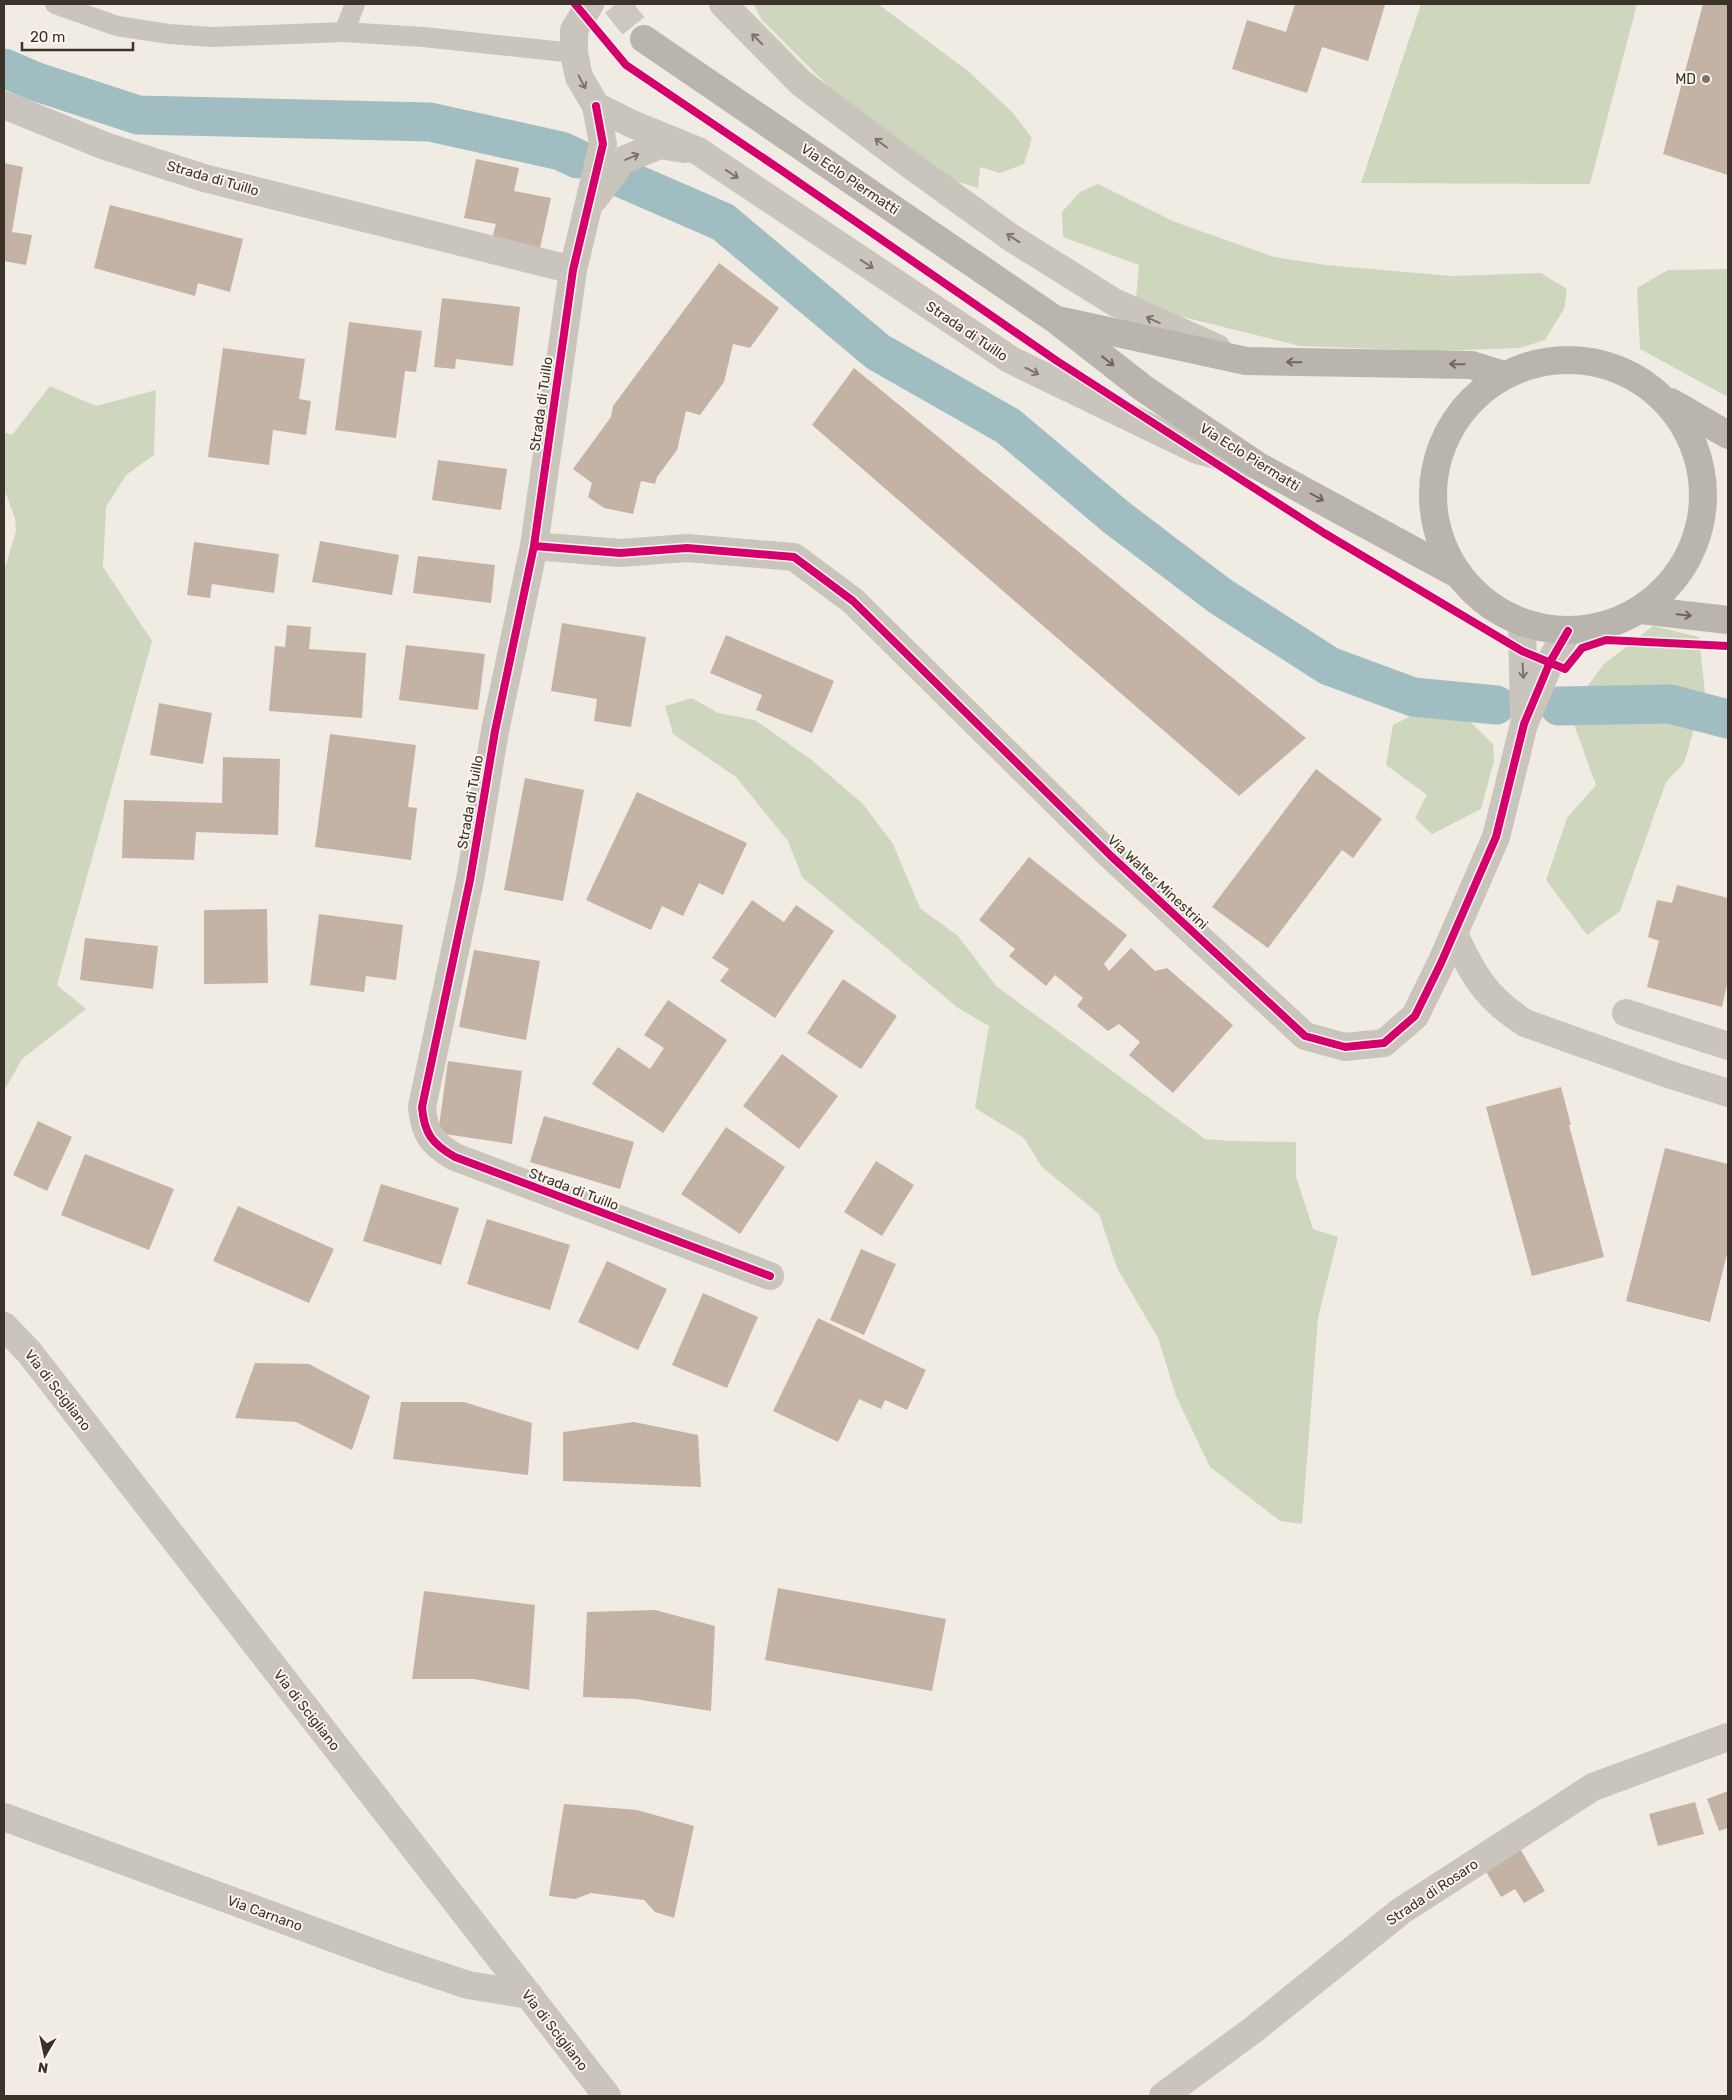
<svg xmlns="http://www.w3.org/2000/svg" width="1732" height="2100" font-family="Rubik,sans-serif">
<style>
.green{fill:#ced6be}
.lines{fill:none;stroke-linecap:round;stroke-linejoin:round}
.canal{stroke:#a0bdc2;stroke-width:39}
.building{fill:#c4b2a5}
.secondary-tunnel{stroke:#ccc7bf;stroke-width:28;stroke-dasharray:28 14;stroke-linecap:butt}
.path{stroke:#c1bcb5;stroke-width:3;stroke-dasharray:2.5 2.5;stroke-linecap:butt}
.service{stroke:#c9c4bc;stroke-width:20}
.minor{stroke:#c9c4bc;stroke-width:28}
.secondary{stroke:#b9b4ad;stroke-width:28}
.cycleway-casing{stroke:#fbf6ed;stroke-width:11}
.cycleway{stroke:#d6006c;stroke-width:8}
.oneway{stroke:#7b746c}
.oneway2{stroke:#6d665e}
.poi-dot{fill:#7a736b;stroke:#fbf6ed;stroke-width:2}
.labels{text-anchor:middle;stroke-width:4;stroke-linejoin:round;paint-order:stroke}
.poi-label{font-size:14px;fill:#3b322a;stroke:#fbf6ed;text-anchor:end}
.street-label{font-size:14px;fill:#3b322a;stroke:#fbf6ed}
</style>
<rect width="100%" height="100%" fill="#f0ece4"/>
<g class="green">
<polygon points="753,4 878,4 968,71 1012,112 1032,138 1024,164 1000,173 980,167 978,188 952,180 841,99 762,20"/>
<polygon points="1421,4 1637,4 1590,184 1361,183"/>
<polygon points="1098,184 1175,222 1274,257 1326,265 1451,276 1541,273 1567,289 1564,309 1545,340 1520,348 1435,351 1300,346 1175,315 1136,298 1139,265 1063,237 1062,212 1080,192"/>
<polygon points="1728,269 1728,397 1640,349 1637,288 1668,270"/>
<polygon points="50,386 96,406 156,390 154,455 126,475 106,507 103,567 152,641 57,985 86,1009 22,1059 4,1091 4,588 5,568 16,531 15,519 7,496 4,493 4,432 12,435"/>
<polygon points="1653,626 1699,637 1705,692 1684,763 1666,782 1620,911 1587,935 1546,880 1567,818 1596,785 1569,711 1604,664"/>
<polygon points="692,698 718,713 755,720 813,761 863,804 893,844 920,908 958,936 996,986 1205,1139 1231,1141 1296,1142 1296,1177 1313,1229 1338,1237 1318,1318 1302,1524 1280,1521 1210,1467 1176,1396 1158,1338 1117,1268 1099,1214 1042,1167 1024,1138 975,1108 989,1026 958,1008 802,877 788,841 736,777 673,734 665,706"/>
<polygon points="1446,698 1493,744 1494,761 1481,809 1432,834 1415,818 1427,795 1386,765 1393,725"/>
</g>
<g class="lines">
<g class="canal">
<polyline points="4,68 34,81 138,115 430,122 561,151 578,159"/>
<polyline points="617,176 723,222 878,352 1008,426 1116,517 1220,596 1329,666 1413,697 1496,705"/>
<polyline points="1559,706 1670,704 1728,719"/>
</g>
</g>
<g class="building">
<polygon points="1295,4 1380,4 1385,5 1368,61 1322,47 1307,93 1232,69 1247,20 1286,32"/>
<polygon points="1703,4 1728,4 1728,175 1663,154"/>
<polygon points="476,159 519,168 514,191 551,198 540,248 492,238 496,224 464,218"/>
<polygon points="4,163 23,167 12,232 32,235 26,265 4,261"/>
<polygon points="110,205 243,239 230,292 198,283 195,296 94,268"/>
<polygon points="719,263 779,308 750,348 733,344 724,382 700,415 686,411 677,450 657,477 655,484 641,481 633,514 604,508 588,497 592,483 573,469 611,417 613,406"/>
<polygon points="442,298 520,307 513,366 456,359 455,369 434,367"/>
<polygon points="349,322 422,331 416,372 405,371 396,438 335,430"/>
<polygon points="223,348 305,359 299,399 311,401 306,435 273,430 269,465 208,457"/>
<polygon points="854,368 1306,738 1239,796 812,425"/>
<polygon points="438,460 507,469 501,510 432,500"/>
<polygon points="320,541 399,555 392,595 312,582"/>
<polygon points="194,542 279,554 274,593 212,584 210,598 187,595"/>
<polygon points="418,556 495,565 491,603 413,593"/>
<polygon points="562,623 646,637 631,727 594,721 597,699 551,691"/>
<polygon points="287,625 311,627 309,649 366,653 362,718 269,711 275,646 285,647"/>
<polygon points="726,635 834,681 812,733 756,710 762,695 710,673"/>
<polygon points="406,645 485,654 478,710 399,700"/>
<polygon points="159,703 212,713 203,764 150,755"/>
<polygon points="330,734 416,745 408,807 417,808 411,860 315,847"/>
<polygon points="223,757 280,759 278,835 196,832 194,860 122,858 124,800 222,803"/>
<polygon points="1316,769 1382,819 1353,858 1342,850 1268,948 1212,907"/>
<polygon points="525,778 584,790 563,901 504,890"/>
<polygon points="637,792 747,843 723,895 699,883 683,916 662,906 651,930 586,900"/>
<polygon points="1029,857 1127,935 1104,964 1109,971 1131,948 1155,971 1167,968 1233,1025 1173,1093 1129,1055 1140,1042 1119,1024 1108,1031 1077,1006 1083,998 1055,975 1046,986 1009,956 1015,949 979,920"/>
<polygon points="1677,885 1728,898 1728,980 1722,1007 1647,987 1659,941 1648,937 1657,900 1672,903"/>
<polygon points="752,900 784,922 796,905 834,931 775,1018 720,981 729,969 712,958"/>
<polygon points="267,909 268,983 204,984 204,910"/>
<polygon points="319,914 403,925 396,980 366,976 364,992 310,985"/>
<polygon points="85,938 158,946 153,989 80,980"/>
<polygon points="474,950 540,961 526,1040 459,1027"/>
<polygon points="843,979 897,1016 861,1069 807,1033"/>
<polygon points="668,1000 727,1040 663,1133 592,1084 618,1047 650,1069 664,1048 644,1035"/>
<polygon points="782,1054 838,1096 799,1149 743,1106"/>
<polygon points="448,1061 522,1071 512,1144 438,1133"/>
<polygon points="1561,1087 1571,1125 1569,1125 1604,1257 1532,1276 1486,1107"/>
<polygon points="544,1116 634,1142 620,1189 530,1162"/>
<polygon points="38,1121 72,1137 47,1191 13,1175"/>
<polygon points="726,1127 785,1167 740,1234 681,1194"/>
<polygon points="1665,1148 1728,1164 1728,1250 1710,1322 1626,1301"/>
<polygon points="85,1154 174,1189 149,1250 61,1215"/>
<polygon points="876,1161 914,1185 882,1236 844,1212"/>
<polygon points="381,1184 459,1208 441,1265 363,1241"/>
<polygon points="238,1206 334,1249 309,1303 213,1261"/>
<polygon points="487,1219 570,1245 550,1310 467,1284"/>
<polygon points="861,1249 896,1264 864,1335 830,1320"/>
<polygon points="607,1261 667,1289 638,1350 578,1322"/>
<polygon points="703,1293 758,1317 727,1388 672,1365"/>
<polygon points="818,1318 926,1370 907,1410 885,1400 881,1409 859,1399 838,1442 773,1411"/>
<polygon points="255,1363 309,1364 370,1396 352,1450 296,1422 235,1418"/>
<polygon points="401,1402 464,1402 532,1423 528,1475 393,1459"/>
<polygon points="634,1422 698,1435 701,1487 563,1481 563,1432"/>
<polygon points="778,1588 946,1619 932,1691 765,1660"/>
<polygon points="424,1591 535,1605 529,1690 474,1679 412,1679"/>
<polygon points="655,1610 715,1626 711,1711 635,1699 583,1697 587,1612"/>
<polygon points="1728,1791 1728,1828 1719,1831 1707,1799"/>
<polygon points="1695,1802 1704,1834 1658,1846 1649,1814"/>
<polygon points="564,1804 637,1810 694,1826 674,1918 655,1912 644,1900 591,1893 575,1899 549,1896"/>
<polygon points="1519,1847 1545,1891 1524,1903 1515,1889 1501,1897 1484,1868"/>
</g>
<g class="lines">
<polyline class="secondary-tunnel" points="616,4 644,39"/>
<g class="path">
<polyline points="1448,608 1490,633"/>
<polyline points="1599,643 1606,640 1628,641"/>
</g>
<g class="service">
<polyline points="55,4 117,26 169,34 212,37 344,32 423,37 574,53"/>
<polyline points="344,32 355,4"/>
</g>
<g class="minor">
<polyline points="590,4 574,30 574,53 579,77 596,106 632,124 698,151 1011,360 1197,450 1255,465"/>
<polyline points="723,4 801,83 905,161 1010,237 1114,302 1217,348"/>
<polyline points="4,105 105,146 204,178 573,270"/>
<path d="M596 106 603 144 573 270 534 546 495 731 470 880 422 1107C424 1133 432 1144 455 1157L770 1276"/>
<polyline points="594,199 623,160 660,145 684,149"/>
<polyline points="534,546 620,553 687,548 794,557 853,601 1111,856 1305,1036 1345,1047 1384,1043 1415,1016 1441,963 1496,837 1524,724 1550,662 1568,631"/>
<polyline points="1522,623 1524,715"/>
<path d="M1454 934C1473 975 1486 998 1525 1023L1668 1074 1728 1093"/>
<polyline points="1626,1013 1728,1046"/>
<polyline points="4,1326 29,1352 607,2096"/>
<polyline points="4,1817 390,1959 468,1985 529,1995"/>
<polyline points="1163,2096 1253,2030 1401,1911 1593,1787 1728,1737"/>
</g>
<g class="secondary">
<polyline points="644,39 1056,320 1143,388 1260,467 1457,574"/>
<polyline points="1062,321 1246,361 1471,365 1504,375"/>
<circle cx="1568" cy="495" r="135"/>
<polyline points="1671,402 1728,435"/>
<polyline points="1641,610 1728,620"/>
</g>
<g class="cycleway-casing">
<g id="cycleway">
<polyline points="575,4 626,65 781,170 1057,361 1324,533 1522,651 1565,669 1582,648 1606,640 1728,646"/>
<path d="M596 106 603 144 573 270 534 546 495 731 470 880 422 1107C424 1133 432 1144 455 1157L770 1276"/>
<polyline points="534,546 620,553 687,548 794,557 853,601 1111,856 1305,1036 1345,1047 1384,1043 1415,1016 1441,963 1496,837 1524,724 1550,662 1568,631"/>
</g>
</g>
<use href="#cycleway" class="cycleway"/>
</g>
<defs><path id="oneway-shaft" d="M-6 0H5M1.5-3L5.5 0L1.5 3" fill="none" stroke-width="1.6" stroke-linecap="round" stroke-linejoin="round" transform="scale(1.25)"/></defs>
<g class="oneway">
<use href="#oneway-shaft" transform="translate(757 39) rotate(-135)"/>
<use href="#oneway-shaft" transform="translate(582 82) rotate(62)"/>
<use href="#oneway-shaft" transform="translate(881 143) rotate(-143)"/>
<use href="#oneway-shaft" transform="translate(632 157) rotate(-23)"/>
<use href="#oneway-shaft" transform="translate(732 174) rotate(34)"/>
<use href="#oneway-shaft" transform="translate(1013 238) rotate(-147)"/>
<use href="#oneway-shaft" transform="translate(867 264) rotate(34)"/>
<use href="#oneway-shaft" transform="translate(1153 320) rotate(-156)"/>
<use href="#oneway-shaft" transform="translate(1032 371) rotate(26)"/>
<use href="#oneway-shaft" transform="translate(1523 671) rotate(87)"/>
</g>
<g class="oneway2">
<use href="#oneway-shaft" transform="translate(1108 361) rotate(38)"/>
<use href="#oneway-shaft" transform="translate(1294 362) rotate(-179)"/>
<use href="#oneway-shaft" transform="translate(1457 364) rotate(-179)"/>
<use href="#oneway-shaft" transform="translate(1317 497) rotate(28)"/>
<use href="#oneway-shaft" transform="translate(1684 615) rotate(6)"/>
</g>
<circle class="poi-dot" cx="1706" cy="79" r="5"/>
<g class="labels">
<g class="poi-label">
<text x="1696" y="84">MD</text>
</g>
<g class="street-label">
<text transform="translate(213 178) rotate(16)" y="5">Strada di Tuillo</text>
<text transform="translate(850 179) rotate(34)" y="5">Via Eclo Piermatti</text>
<text transform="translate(967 331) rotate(34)" y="5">Strada di Tuillo</text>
<text transform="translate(541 404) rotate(-82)" y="5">Strada di Tuillo</text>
<text transform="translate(1250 457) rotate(32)" y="5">Via Eclo Piermatti</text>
<text transform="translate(470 802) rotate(-80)" y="5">Strada di Tuillo</text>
<text transform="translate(1158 882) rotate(43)" y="5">Via Walter Minestrini</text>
<text transform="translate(574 1189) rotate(21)" y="5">Strada di Tuillo</text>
<text transform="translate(58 1390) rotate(52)" y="5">Via di Scigliano</text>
<text transform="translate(307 1710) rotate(52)" y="5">Via di Scigliano</text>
<text transform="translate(1432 1892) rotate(-34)" y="5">Strada di Rosaro</text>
<text transform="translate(265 1913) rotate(20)" y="5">Via Carnano</text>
<text transform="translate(555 2030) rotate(52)" y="5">Via di Scigliano</text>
</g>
</g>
<rect width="1732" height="2100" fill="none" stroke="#3b322a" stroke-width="10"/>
<g transform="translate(45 2055) rotate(189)" stroke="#fbf6ed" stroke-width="4" paint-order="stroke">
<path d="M0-4L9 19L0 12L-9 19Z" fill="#3b322a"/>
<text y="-8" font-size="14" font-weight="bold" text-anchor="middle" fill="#3b322a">N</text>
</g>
<path d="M22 42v8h111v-8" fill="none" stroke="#3b322a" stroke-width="2.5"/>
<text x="30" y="42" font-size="15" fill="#3b322a" stroke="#fbf6ed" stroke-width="4" paint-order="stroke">20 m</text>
</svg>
